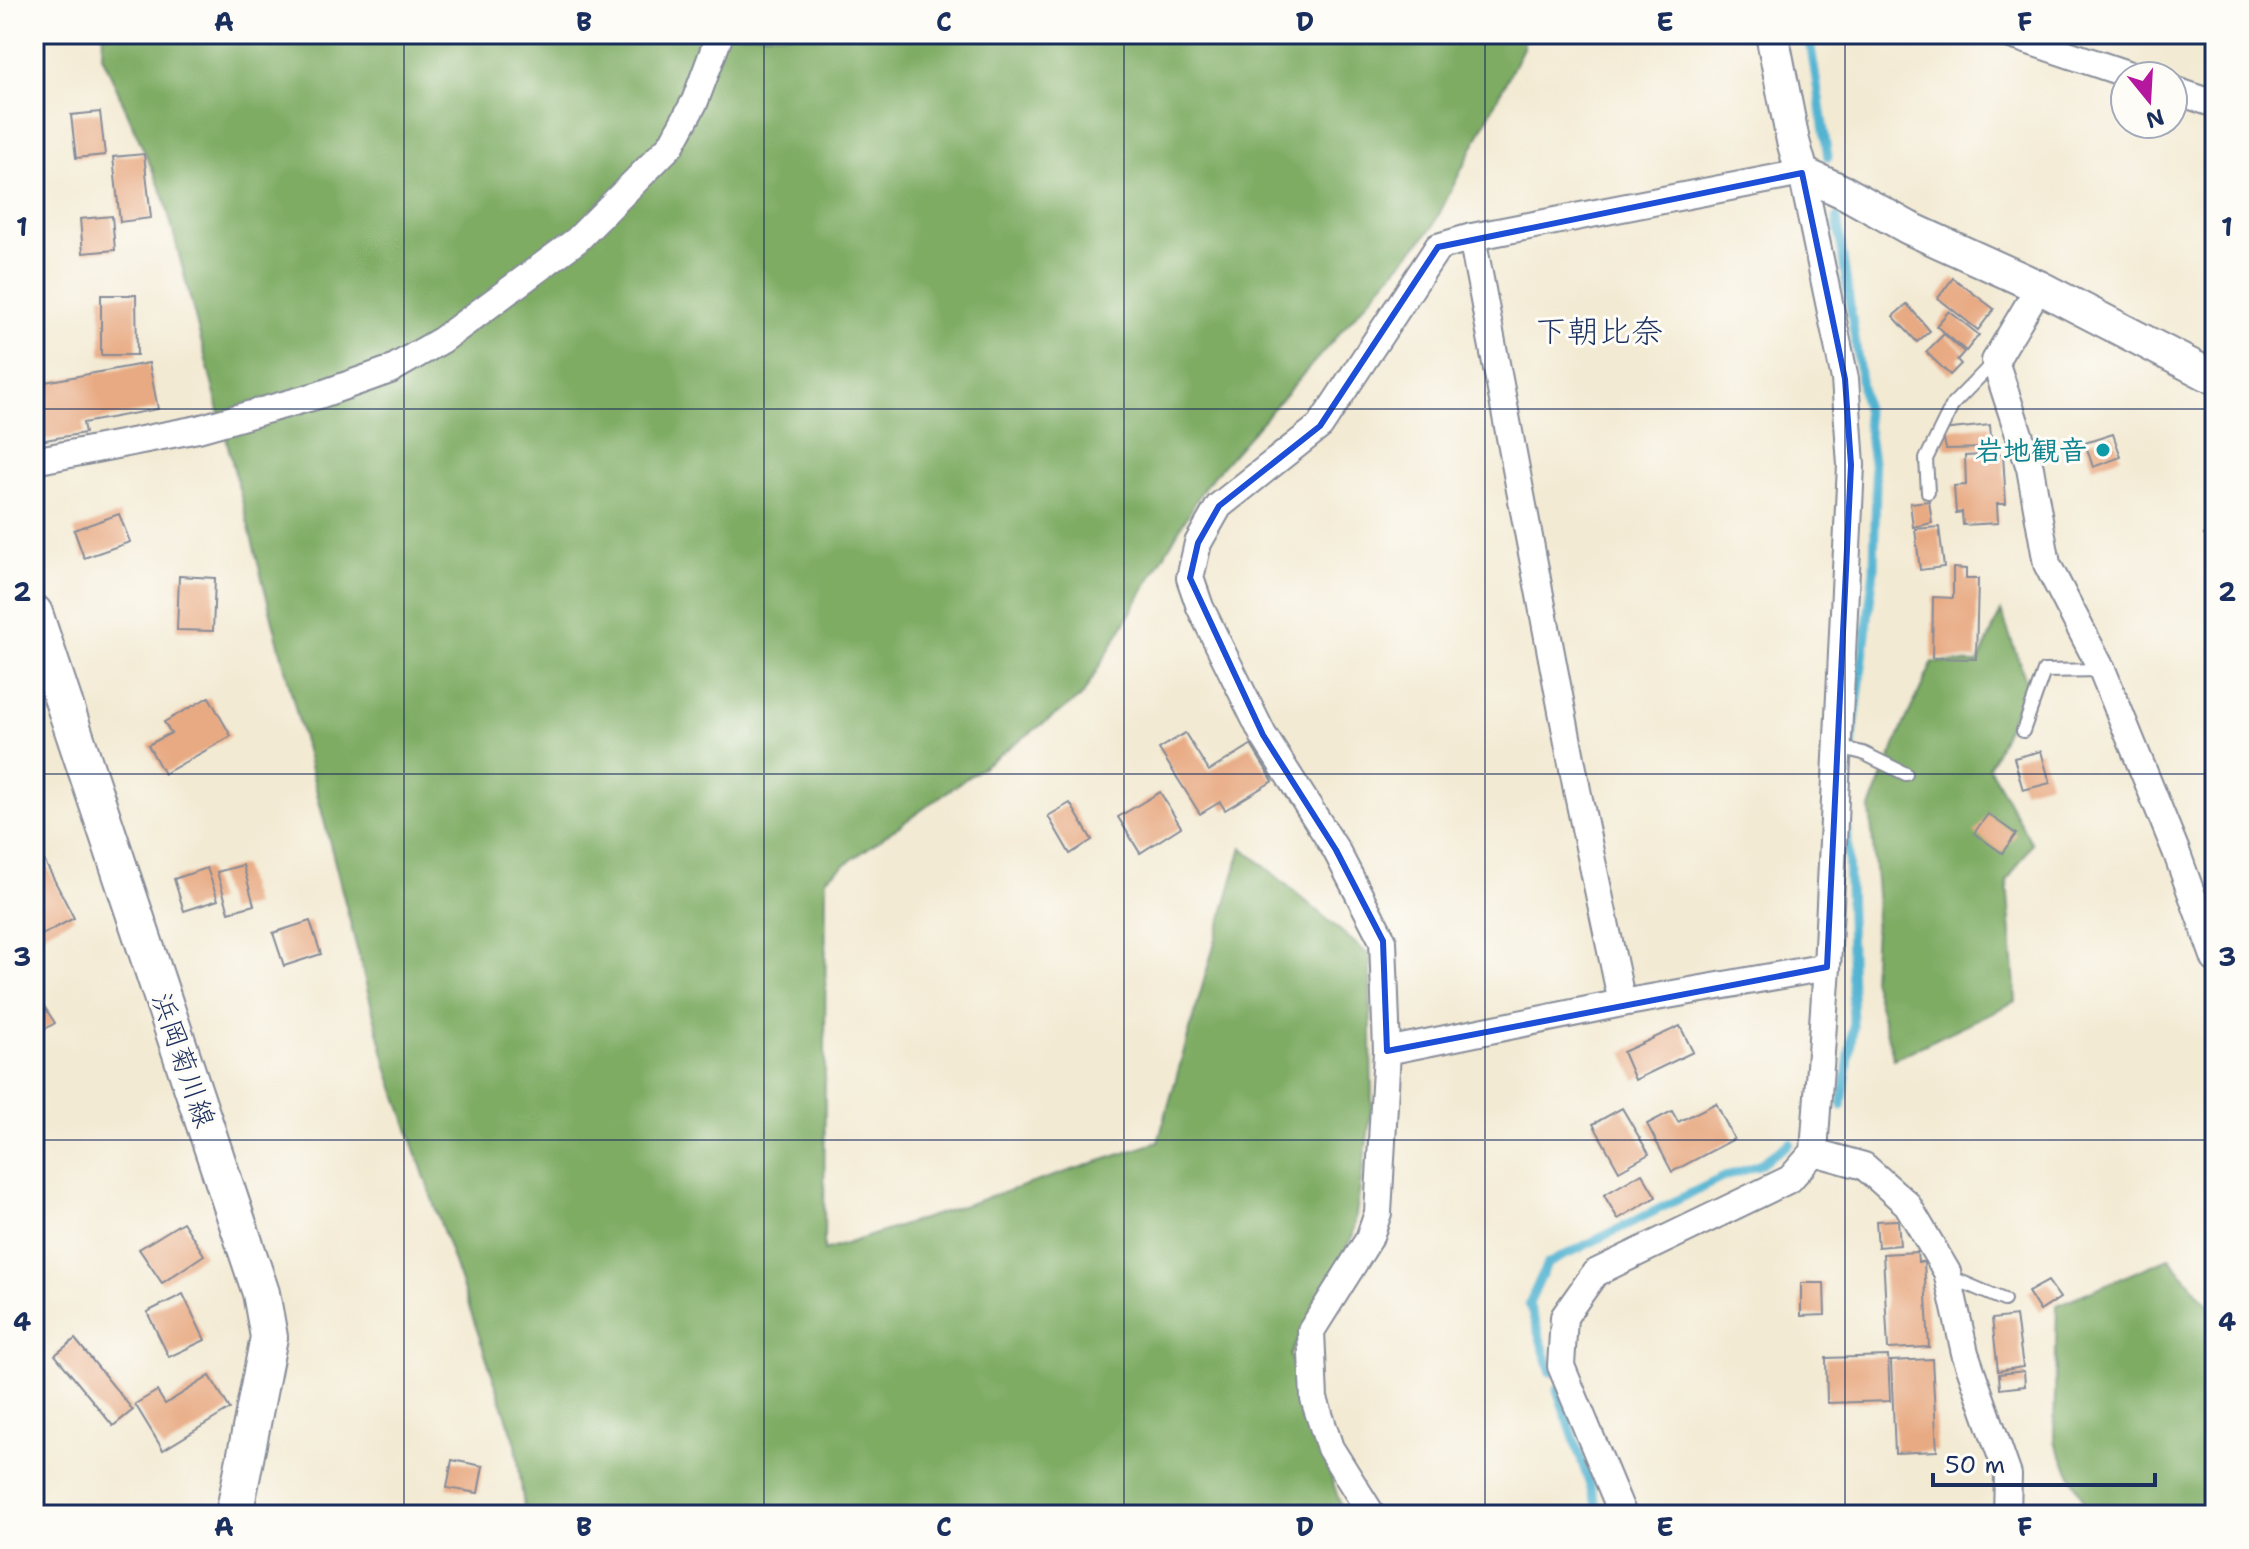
<svg xmlns="http://www.w3.org/2000/svg" width="2249" height="1549" font-family="'Shantell Sans','Klee One',sans-serif">
<style>
.forest{fill:#7eac64;stroke:#4c6e61;stroke-width:2}
.lines{fill:none;stroke-linecap:round;stroke-linejoin:round}
.stream{stroke:#53b4d2;stroke-width:9}
.building{fill:#e8aa83}
.service-casing{stroke:#878c98;stroke-width:16}
.minor-casing{stroke:#878c98;stroke-width:30}
.tertiary-casing{stroke:#878c98;stroke-width:36}
.secondary-casing{stroke:#878c98;stroke-width:40}
.service{stroke:#fff;stroke-width:12}
.minor{stroke:#fff;stroke-width:26}
.tertiary{stroke:#fff;stroke-width:32}
.secondary{stroke:#fff;stroke-width:36}
.marked{fill:none;stroke:#1d4ed8;stroke-width:6;stroke-linejoin:round}
.grid{fill:none;stroke:#1b2f5e;stroke-width:2;stroke-opacity:0.55}
.culture-dot{fill:#0f9aa8;stroke:#fdfcf7;stroke-width:3}
.labels{text-anchor:middle;stroke-width:6;stroke-linejoin:round;paint-order:stroke}
.culture-label{font-size:28px;font-weight:bold;fill:#0d838f;stroke:#fdfcf7;text-anchor:end}
.street-label{font-size:28px;fill:#1b2f5e;stroke:#fdfcf7}
.quarter-label{font-size:32px;fill:#1b2f5e;stroke:#fdfcf7}
.neatline{fill:none;stroke:#1b2f5e;stroke-width:3}
.grid-label{font-size:26px;text-anchor:middle;font-weight:bold;fill:#1b2f5e}
</style>
<rect width="100%" height="100%" fill="#fdfcf7"/>
<filter id="ink" filterUnits="userSpaceOnUse"><feTurbulence type="fractalNoise" baseFrequency=".0125" numOctaves="2"/><feDisplacementMap in="SourceGraphic" scale="16" xChannelSelector="R" yChannelSelector="G"/><feConvolveMatrix kernelMatrix="1 2 1 2 8 2 1 2 1" color-interpolation-filters="sRGB"/></filter>
<filter id="wash" filterUnits="userSpaceOnUse"><feTurbulence type="fractalNoise" baseFrequency=".006" numOctaves="4" result="noise"/><feDisplacementMap in="SourceGraphic" scale="32" xChannelSelector="R" yChannelSelector="G"/><feGaussianBlur stdDeviation="1.8" result="paint"/><feColorMatrix in="noise" values="0 0 0 0 0 0 0 0 0 0 0 0 0 0 0 0 0 1.4 0 .05"/><feComposite in="paint" operator="in"/></filter>
<g filter="url(#wash)">
<rect width="100%" height="100%" fill="#f3ead3"/>
<g class="forest">
<polygon points="103,34 1526,34 1523,48 1432,228 1204,487 1082,696 826,878 824,1251 1158,1142 1242,847 1370,956 1372,1107 1353,1235 1290,1355 1344,1515 525,1515 516,1444 388,1070 164,196 102,55"/>
<polygon points="2001,611 2027,684 1989,767 2032,844 2007,881 2016,1001 1894,1059 1872,979 1877,894 1870,808 1904,724 1933,662 1978,663"/>
<polygon points="2169,1258 2215,1313 2215,1515 2091,1515 2054,1441 2057,1305"/>
</g>
<g class="lines">
<g class="stream">
<polyline points="1809,34 1828,157"/>
<polyline points="1837,217 1876,483 1874,570 1848,777"/>
<polyline points="1842,1106 1853,1028 1847,811"/>
<polyline points="1551,1372 1529,1304 1547,1264 1724,1177 1757,1166 1790,1143"/>
<polyline points="1557,1389 1600,1515"/>
</g>
</g>
<g id="blocks">
<g class="building">
<polygon points="100,112 105,155 76,158 71,115"/>
<polygon points="144,154 151,218 120,222 113,157"/>
<polygon points="112,216 115,250 83,253 80,219"/>
<polygon points="1953,278 1994,309 1978,330 1938,298"/>
<polygon points="101,295 136,295 137,355 101,355"/>
<polygon points="1907,304 1930,331 1917,342 1893,316"/>
<polygon points="1949,311 1979,335 1966,351 1936,326"/>
<polygon points="1944,334 1964,352 1957,360 1961,364 1950,375 1926,352"/>
<polygon points="149,363 158,409 83,423 85,433 34,442 34,384"/>
<polygon points="1990,425 1992,448 1946,449 1942,430"/>
<polygon points="2113,434 2121,457 2093,467 2085,443"/>
<polygon points="2003,454 2006,504 1997,504 1998,523 1963,525 1962,512 1956,513 1954,486 1966,485 1965,456"/>
<polygon points="1929,501 1932,523 1913,527 1910,503"/>
<polygon points="119,514 130,542 84,558 74,530"/>
<polygon points="2215,520 2215,543 2204,535"/>
<polygon points="1939,527 1944,567 1920,570 1915,529"/>
<polygon points="1953,568 1966,569 1966,579 1978,579 1976,659 1932,658 1933,597 1953,598"/>
<polygon points="179,576 215,578 213,631 177,630"/>
<polygon points="209,697 231,736 164,774 148,745 171,733 164,722"/>
<polygon points="1185,733 1209,771 1251,745 1273,781 1225,810 1220,802 1200,814 1159,749"/>
<polygon points="2041,751 2050,783 2023,790 2014,758"/>
<polygon points="1160,792 1181,827 1140,853 1118,817"/>
<polygon points="1070,803 1092,840 1070,854 1048,816"/>
<polygon points="1988,814 2016,834 2002,853 1974,833"/>
<polygon points="34,841 74,918 34,939"/>
<polygon points="243,865 254,905 229,912 217,872"/>
<polygon points="207,868 218,900 184,911 174,879"/>
<polygon points="310,921 321,954 284,966 273,933"/>
<polygon points="34,991 55,1023 34,1036"/>
<polygon points="1680,1026 1693,1052 1635,1080 1623,1052"/>
<polygon points="1716,1103 1734,1139 1672,1172 1647,1124 1672,1111 1678,1122"/>
<polygon points="1622,1108 1649,1154 1619,1171 1593,1124"/>
<polygon points="1642,1173 1656,1197 1618,1219 1604,1195"/>
<polygon points="1898,1220 1900,1245 1878,1247 1876,1221"/>
<polygon points="183,1222 204,1255 162,1283 139,1249"/>
<polygon points="1917,1252 1918,1262 1924,1262 1929,1347 1888,1349 1883,1254"/>
<polygon points="2048,1281 2060,1298 2040,1311 2028,1292"/>
<polygon points="1801,1283 1824,1283 1825,1315 1801,1316"/>
<polygon points="183,1294 205,1340 169,1357 147,1312"/>
<polygon points="2016,1316 2023,1367 1998,1371 1992,1319"/>
<polygon points="75,1339 133,1410 113,1426 55,1355"/>
<polygon points="1888,1356 1890,1401 1827,1403 1826,1358"/>
<polygon points="1932,1359 1937,1451 1895,1453 1891,1361"/>
<polygon points="2024,1371 2025,1386 2000,1389 1999,1374"/>
<polygon points="210,1376 230,1409 163,1450 135,1404 157,1391 165,1404"/>
<polygon points="452,1460 483,1466 478,1493 447,1488"/>
</g>
</g>
</g>
<g filter="url(#ink)">
<use href="#blocks" fill-opacity="0" stroke="#878c98" stroke-width="2"/>
<g class="lines">
<g class="service-casing">
<g id="service">
<polyline points="1928,492 1926,459 1953,404 1994,362"/>
<polyline points="2023,731 2044,671 2102,670"/>
<polyline points="1838,747 1863,753 1906,774"/>
<polyline points="1948,1276 2004,1300"/>
</g>
</g>
<g class="minor-casing">
<g id="minor">
<polyline points="2008,34 2133,76"/>
<polyline points="2173,90 2215,104"/>
<polyline points="2039,287 1995,361 2030,468 2047,564 2103,672 2176,851 2215,959"/>
<polyline points="34,461 198,429 319,395 390,370 442,340 577,240 671,145 695,101 720,34"/>
<polyline points="1622,1003 1577,790 1472,237 1802,173 1845,379 1851,465 1827,967"/>
<polyline points="1387,1051 1383,941 1336,850 1263,735 1200,607 1190,578 1198,543 1219,506 1320,426 1438,247 1472,237"/>
<polyline points="1814,1152 1864,1166 1907,1204 1947,1272 1965,1353 2008,1475 2007,1515"/>
<polyline points="1372,1515 1330,1448 1314,1399 1311,1331 1369,1239 1378,1213 1387,1051 1622,1003 1827,967 1814,1152 1790,1179 1595,1273 1564,1317 1561,1366 1623,1515"/>
</g>
</g>
<g class="tertiary-casing">
<polyline id="tertiary" points="1772,34 1793,141 1802,173 1846,193 1909,228 2039,287 2215,378"/>
</g>
<g class="secondary-casing">
<polyline id="secondary" points="34,613 261,1293 269,1337 234,1515"/>
</g>
<use href="#service" class="service"/>
<use href="#minor" class="minor"/>
<use href="#tertiary" class="tertiary"/>
<use href="#secondary" class="secondary"/>
</g>
</g>
<path class="marked" d="M1802 173 1845 379 1851 465 1827 967 1387 1051 1383 941 1336 850 1263 735 1190 578 1198 543 1219 506 1320 426 1438 247Z"/>
<path class="grid" d="M404 34V1515M764 34V1515M1124 34V1515M1485 34V1515M1845 34V1515M34 409H2215M34 774H2215M34 1140H2215"/>
<circle class="culture-dot" cx="2103" cy="450" r="8"/>
<g class="labels">
<g class="culture-label">
<text x="2087" y="460">岩地観音</text>
</g>
<g class="street-label">
<text transform="translate(184 1060) rotate(71)" y="10">浜岡菊川線</text>
</g>
<g class="quarter-label">
<text x="1599" y="342">下朝比奈</text>
</g>
</g>
<rect width="2249" height="1549" fill="none" stroke="#fdfcf7" stroke-width="88"/>
<g transform="translate(2149 100) rotate(162)"><circle r="38" fill="#fdfcf7" stroke="#a3aaba" stroke-width="2"/>
<path d="M0-6L14 30L0 20L-14 30Z" fill="#b5179e"/>
<text y="-12" font-size="22" font-weight="bold" text-anchor="middle" fill="#1b2f5e">N</text>
</g>
<path d="M1933 1473v12h222v-12" fill="none" stroke="#1b2f5e" stroke-width="4"/>
<text x="1945" y="1473" font-size="24" fill="#1b2f5e" stroke="#fdfcf7" stroke-width="6" paint-order="stroke">50 m</text>
<rect x="44" y="44" width="2161" height="1461" class="neatline"/>
<g class="grid-label">
<text x="224" y="31">A</text>
<text x="584" y="31">B</text>
<text x="944" y="31">C</text>
<text x="1305" y="31">D</text>
<text x="1665" y="31">E</text>
<text x="2025" y="31">F</text>
<text x="22" y="236">1</text>
<text x="2227" y="236">1</text>
<text x="22" y="601">2</text>
<text x="2227" y="601">2</text>
<text x="22" y="966">3</text>
<text x="2227" y="966">3</text>
<text x="22" y="1331">4</text>
<text x="2227" y="1331">4</text>
<text x="224" y="1536">A</text>
<text x="584" y="1536">B</text>
<text x="944" y="1536">C</text>
<text x="1305" y="1536">D</text>
<text x="1665" y="1536">E</text>
<text x="2025" y="1536">F</text>
</g>
</svg>
